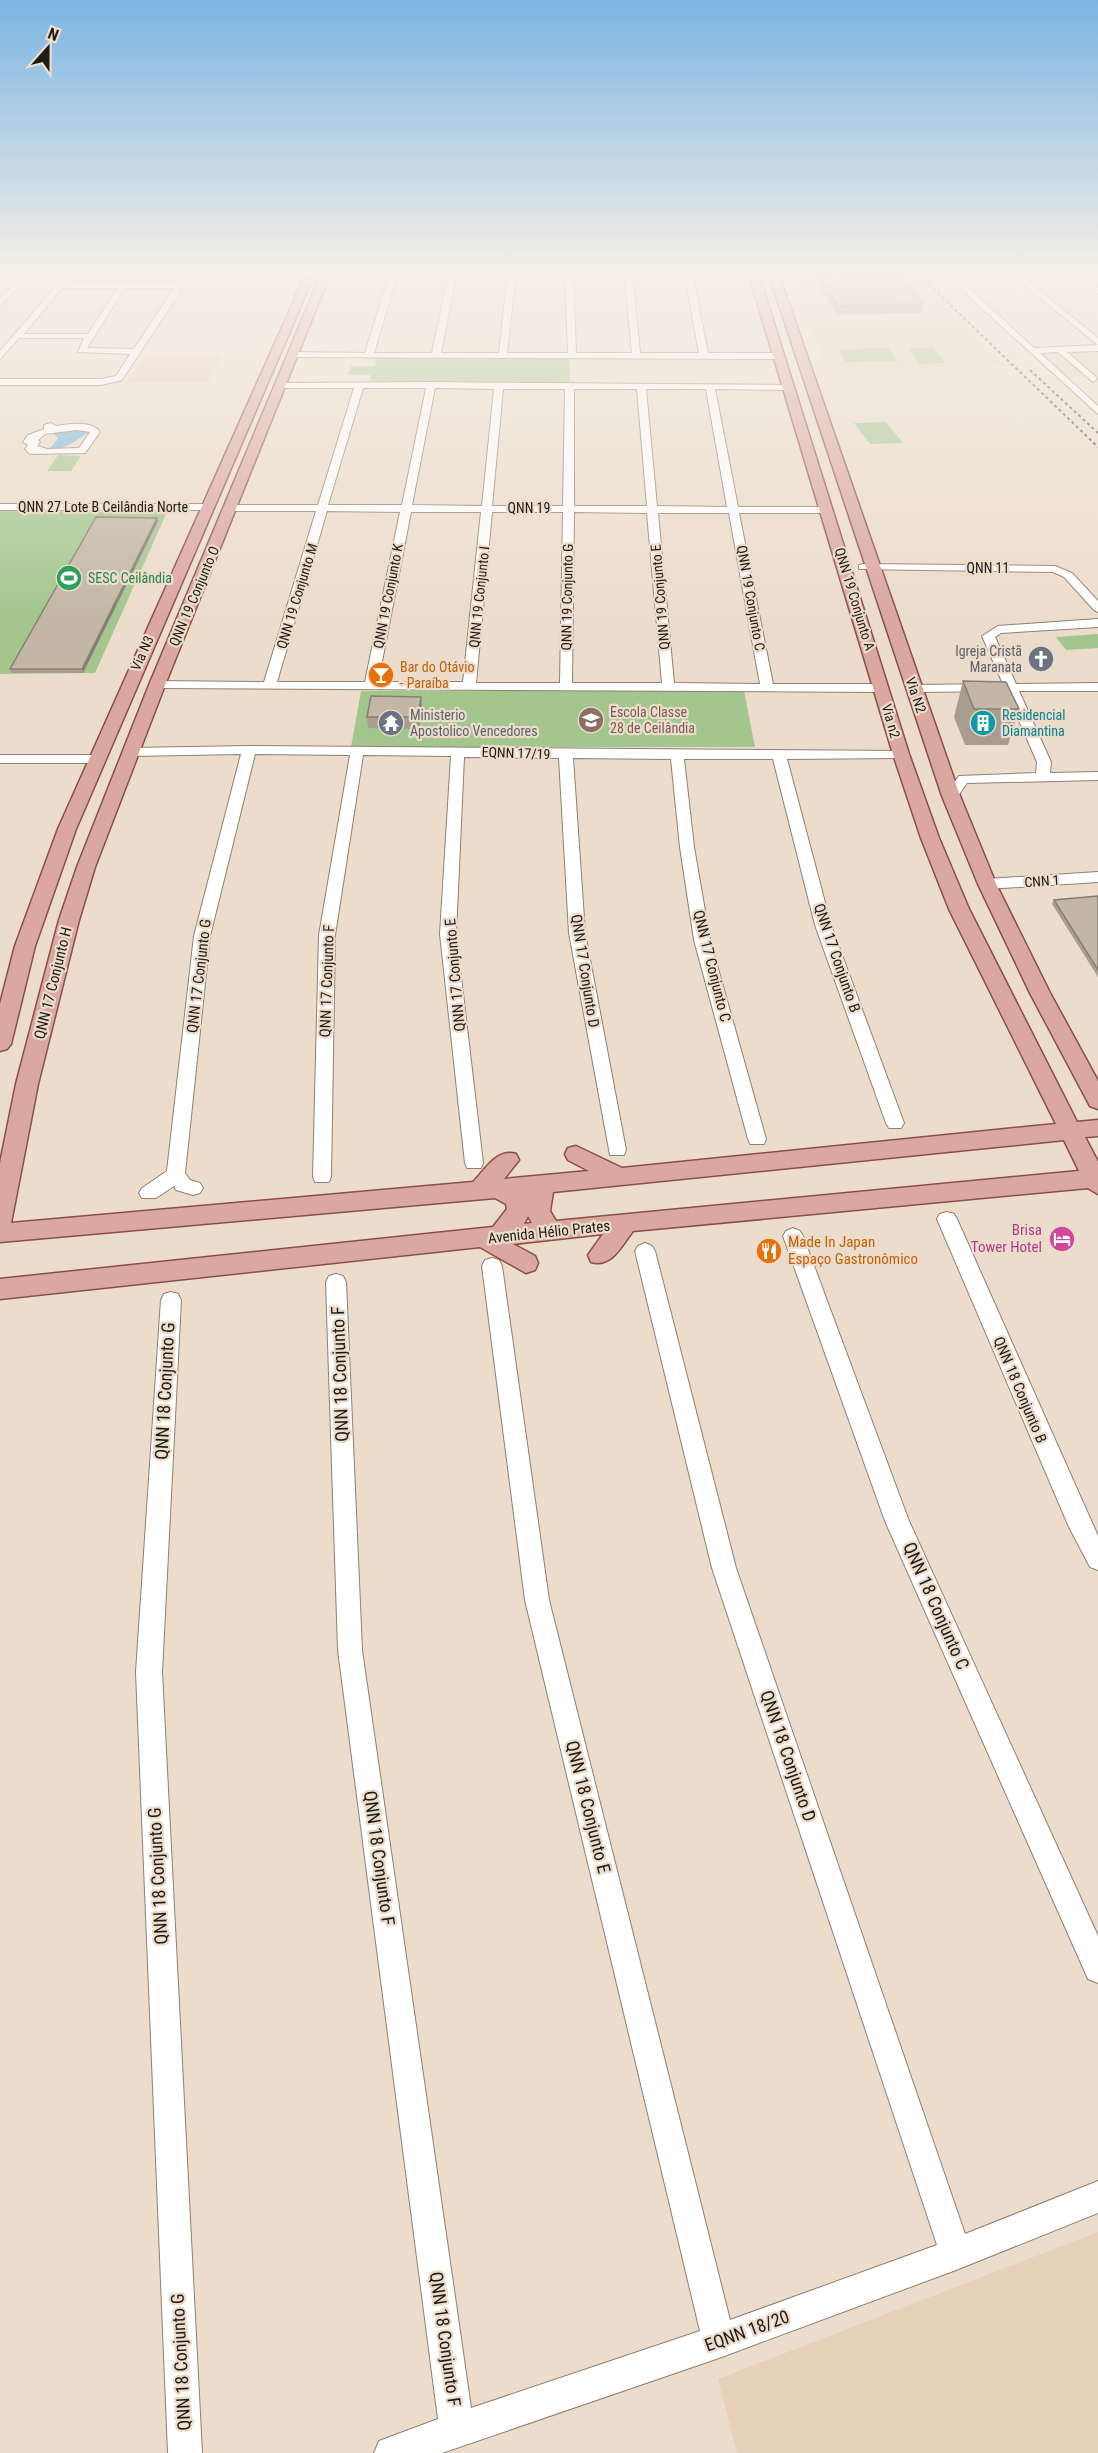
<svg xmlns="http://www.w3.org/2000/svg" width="1098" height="2453" font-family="'Roboto Condensed',sans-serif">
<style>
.built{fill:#e7d1bb}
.green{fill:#a3c68e}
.water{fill:#75b6db}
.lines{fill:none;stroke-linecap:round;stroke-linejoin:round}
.minor-casing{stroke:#8f8071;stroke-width:2}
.major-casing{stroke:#8a5047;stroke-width:3}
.minor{fill:#fff;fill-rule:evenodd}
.major{fill:#dba7a1;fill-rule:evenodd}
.rail{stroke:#4e463e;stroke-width:2;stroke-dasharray:3 3;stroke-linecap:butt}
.wall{fill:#a89d8e}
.shaded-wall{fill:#887f74}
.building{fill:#c3b6a5;stroke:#887f74;stroke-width:1.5}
.labels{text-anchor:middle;stroke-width:4.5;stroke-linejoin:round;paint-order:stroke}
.far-street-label{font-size:14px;fill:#211b15;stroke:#ecdccc}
.far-leisure-label{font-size:14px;fill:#27864d;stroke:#ecdccc;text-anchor:start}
.far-worship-label{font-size:14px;fill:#5b616d;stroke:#ecdccc;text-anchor:end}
.far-food-label{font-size:14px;fill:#c56008;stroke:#ecdccc;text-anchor:start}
.far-education-label{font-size:14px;fill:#785e54;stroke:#ecdccc;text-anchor:start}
.far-culture-label{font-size:14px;fill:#0d838f;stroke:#ecdccc;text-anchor:start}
.street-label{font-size:15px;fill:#211b15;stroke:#ecdccc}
.hotel-label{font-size:15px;fill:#b23c85;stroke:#ecdccc;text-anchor:end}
.food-label{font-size:15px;fill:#c56008;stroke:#ecdccc;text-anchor:start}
.near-street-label{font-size:18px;fill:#211b15;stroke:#ecdccc}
</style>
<rect width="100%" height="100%" fill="#ecdccc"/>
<g class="built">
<polygon points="912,275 1006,366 826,369 792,277"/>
<polygon points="1098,349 1098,376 1067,378 1039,352"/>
<polygon points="144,355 222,355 208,382 127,382"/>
<polygon points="1098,2232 1098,2453 737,2453 718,2379"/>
</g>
<g class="green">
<polygon points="889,348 898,361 846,362 838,349"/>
<polygon points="908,348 933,348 945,363 919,364"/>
<polygon points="377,357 570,358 570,385 369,384 371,375 348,375 351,366 375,366"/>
<polygon points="886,422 903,443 870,444 854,423"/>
<polygon points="58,455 81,456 71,471 47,471"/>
<polygon points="0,511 167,512 95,673 0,674"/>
<polygon points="1098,634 1098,648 1066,650 1056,637"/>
<polygon points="361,691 744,691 755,747 351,747"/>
</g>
<path class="water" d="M87 429 89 432C77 440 66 449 49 450L58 438 53 433Z"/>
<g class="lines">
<g class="minor-casing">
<g id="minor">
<polygon points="26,272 34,272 0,306 0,299"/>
<path d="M68 272H76L66 284H177L185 272H193L122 380 101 385H0V379H101L116 376 130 354 78 352 84 338H19L0 359V351ZM62 288H118L88 334H24ZM125 288H174L134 349 87 348Z"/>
<polygon points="390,272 398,272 374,353 432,353 449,272 457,272 441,353 499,353 508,272 516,272 507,353 568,353 565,272 573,272 576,353 632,353 624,272 632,272 640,353 699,353 684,272 692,272 708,353 780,353 784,356 780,359 291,357 294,352 365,353"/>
<polygon points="942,272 951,272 1034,348 1098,345 1098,351 1067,352 1096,377 1097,379 1093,382 1058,352 1040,353 1098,406 1098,414"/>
<polygon points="1008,272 1017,272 1098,338 1098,345"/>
<polygon points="1067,272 1076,272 1098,288 1098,294"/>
<path d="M431 382 793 385V389L790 390 715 389 738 507H827L832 510 827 513H739L773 684H882L888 688 882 692 153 688V682L157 681 264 682 316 511H231L226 508 231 505H318L354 388H281L277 385 278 383ZM363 388H426L402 505H328ZM435 388 494 389 482 506 412 505ZM503 389H565L563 506H492ZM574 389H637L647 506H574ZM646 389H706L727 507 657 506ZM327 511 400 512 365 682H277ZM411 512H481L463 682H378ZM492 512H563L560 683H476ZM574 512 647 513 662 683H572ZM658 513H729L760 684 674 683Z"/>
<path d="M51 423 56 426C69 424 92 420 100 432L85 453 30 454 25 449 28 445 23 442 28 435 44 429V425ZM77 430 90 432 79 448 47 449 37 446 40 442 38 440 45 434Z"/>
<polygon points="0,504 206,504 211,507 206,510 0,510"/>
<polygon points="863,564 1055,566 1072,573 1098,601 1098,612 1094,610 1064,577 1053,572 859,569 859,565"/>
<polygon points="1098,619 1098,627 1001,633 995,637 1016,684 1098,683 1098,691 1019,691 1051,762 1050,773 1098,772 1098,780 967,783 956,799 946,799 944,796 959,776 1036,773 1037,762 1006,691 914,692 910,691 910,685 1003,684 982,636 998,626"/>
<polygon points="249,746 906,751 906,757 901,758 787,759 831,925 904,1123 901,1128 889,1128 886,1123 815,925 773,759 684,759 694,847 710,940 766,1139 764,1144 750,1144 748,1139 694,940 680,847 671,759 573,758 585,933 626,1150 624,1155 610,1155 569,933 559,758 464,757 456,934 483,1163 481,1168 467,1168 465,1163 440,934 451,756 363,755 335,935 331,1177 329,1182 315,1182 313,1177 319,935 350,755 255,754 210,936 185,1173 190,1180 200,1183 203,1188 200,1193 193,1195 176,1190 174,1186 156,1198 142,1198 139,1193 142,1188 167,1171 194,936 241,754 130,756 123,752 130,748"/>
<polygon points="0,755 96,755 103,759 96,763 0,763"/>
<polygon points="1098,872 1098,882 987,889 979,884 987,879"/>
<polygon points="947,1212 954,1214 957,1219 1098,1536 1098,1570 1090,1567 1069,1527 937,1219 940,1214"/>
<polygon points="793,1228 800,1231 803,1236 909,1521 1098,1936 1098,1983 1088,1979 885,1521 783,1236 786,1231"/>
<polygon points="645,1243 652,1246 655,1251 736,1568 965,2234 1098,2181 1098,2213 956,2270 719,2358 442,2453 374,2453 379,2441 438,2419 338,1650 326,1282 329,1276 336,1274 343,1276 346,1282 362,1650 471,2408 700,2331 525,1600 482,1266 485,1260 492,1258 499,1260 502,1266 549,1600 730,2320 937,2245 712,1568 635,1251 638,1246"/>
<polygon points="171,1292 178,1294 181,1300 162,1672 202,2453 168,2453 136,1672 161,1300 164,1294"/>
</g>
</g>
<g class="major-casing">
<g id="major">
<path d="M322 272H331L165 685 95 867 79 920 38 1084 11 1223 473 1182C485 1170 497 1148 516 1154L519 1160 504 1179 589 1171 568 1160 565 1154 568 1148 576 1146 622 1168 1056 1124 949 909 921 838 893 754 748 272H758L909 754 939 838 969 909 1077 1122 1098 1120V1136L1085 1137 1098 1162V1194L1088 1188 633 1231C622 1245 612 1268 591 1262L588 1255 603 1234 513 1244 535 1256 538 1263 535 1270 526 1273 480 1247 0 1299V1279L493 1227 507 1209 506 1204 495 1198 0 1242V1163L16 1084 59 920 77 867 149 685ZM1064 1140 1079 1171 556 1221 550 1211 553 1192ZM528 1216 532 1223 524 1224Z"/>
<polygon points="768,272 778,272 960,796 996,884 1050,993 1098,1081 1098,1109 1090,1106 1030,993 978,884 942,796"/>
<polygon points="304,278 312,280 76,829 35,946 11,1044 7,1049 0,1051 0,1004 15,946 58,829"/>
</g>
</g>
<use href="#minor" class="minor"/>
<use href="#major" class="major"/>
<g class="rail">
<polyline points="916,272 1098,447"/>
<polyline points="1030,370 1098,433"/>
</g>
</g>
<g class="wall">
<polygon points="819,277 923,304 921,313 837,315 818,285"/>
<polygon points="158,521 83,673 11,673 10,669"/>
<polygon points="963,681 1019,709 1008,745 965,745 954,717"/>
<polygon points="421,697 422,708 419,729 368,728 367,717"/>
<polygon points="1098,896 1098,977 1052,904 1054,900"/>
</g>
<g class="shaded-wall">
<polygon points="157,518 158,521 83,673 82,669"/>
<polygon points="421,697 422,708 419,729 418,717"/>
</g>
<g class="building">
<polygon points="900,275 923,304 838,306 819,277"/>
<polygon points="96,517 157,518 82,669 10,669"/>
<polygon points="963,681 1006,682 1019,709 974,709"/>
<polygon points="371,696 421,697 418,717 367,717"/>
<polygon points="1098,896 1098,970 1054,900"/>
</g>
<linearGradient id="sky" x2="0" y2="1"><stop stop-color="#7ab5e3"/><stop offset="0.44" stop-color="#f6efe8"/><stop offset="1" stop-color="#f6efe8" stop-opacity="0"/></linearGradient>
<rect width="1098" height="616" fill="url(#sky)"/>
<defs>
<g id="stadium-disc" transform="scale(1.35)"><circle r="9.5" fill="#2e9e5b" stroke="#ecdccc"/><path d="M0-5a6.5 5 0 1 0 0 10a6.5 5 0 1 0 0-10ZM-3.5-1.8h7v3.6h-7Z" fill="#fff"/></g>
<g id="church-disc" transform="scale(1.35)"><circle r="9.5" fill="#6b7280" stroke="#ecdccc"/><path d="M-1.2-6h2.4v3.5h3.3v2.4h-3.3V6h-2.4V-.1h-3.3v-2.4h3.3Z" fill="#fff"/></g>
<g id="bar-disc" transform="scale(1.35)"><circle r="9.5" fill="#e8710a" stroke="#ecdccc"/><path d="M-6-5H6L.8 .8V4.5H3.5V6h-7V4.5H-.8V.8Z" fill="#fff"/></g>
<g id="school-disc" transform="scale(1.35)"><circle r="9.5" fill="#8d6e63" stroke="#ecdccc"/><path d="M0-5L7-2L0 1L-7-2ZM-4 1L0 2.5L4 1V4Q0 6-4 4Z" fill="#fff"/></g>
<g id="temple-disc" transform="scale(1.35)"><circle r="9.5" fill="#6b7280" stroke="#ecdccc"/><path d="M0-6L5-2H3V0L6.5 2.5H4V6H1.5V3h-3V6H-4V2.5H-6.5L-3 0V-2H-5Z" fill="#fff"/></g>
<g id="building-disc" transform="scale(1.35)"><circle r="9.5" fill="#0f9aa8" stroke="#ecdccc"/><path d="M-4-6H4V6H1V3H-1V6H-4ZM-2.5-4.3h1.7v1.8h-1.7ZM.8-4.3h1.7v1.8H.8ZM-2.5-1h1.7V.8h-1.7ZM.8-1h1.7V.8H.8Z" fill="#fff"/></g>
<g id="hotel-disc" transform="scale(1.35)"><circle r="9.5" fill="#d1479c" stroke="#ecdccc"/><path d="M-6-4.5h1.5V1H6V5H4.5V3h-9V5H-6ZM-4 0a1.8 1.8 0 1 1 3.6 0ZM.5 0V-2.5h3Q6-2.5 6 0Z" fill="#fff"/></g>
<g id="restaurant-disc" transform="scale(1.35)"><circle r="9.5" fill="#e8710a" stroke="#ecdccc"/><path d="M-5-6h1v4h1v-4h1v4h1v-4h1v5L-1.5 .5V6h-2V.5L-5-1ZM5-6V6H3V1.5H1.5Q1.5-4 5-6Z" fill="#fff"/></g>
</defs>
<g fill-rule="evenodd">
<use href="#stadium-disc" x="69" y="578"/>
<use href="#church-disc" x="1041" y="659"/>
<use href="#bar-disc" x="381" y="675"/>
<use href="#school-disc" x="591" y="720"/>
<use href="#temple-disc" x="391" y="723"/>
<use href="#building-disc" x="983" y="723"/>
<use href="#hotel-disc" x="1062" y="1239"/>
<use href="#restaurant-disc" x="769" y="1251"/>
</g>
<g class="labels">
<g class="far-street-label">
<text x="103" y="512">QNN 27 Lote B Ceilândia Norte</text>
<text x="529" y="513">QNN 19</text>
<text x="988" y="573">QNN 11</text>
<text transform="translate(194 596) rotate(-67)" y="5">QNN 19 Conjunto O</text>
<text transform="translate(297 596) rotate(-73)" y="5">QNN 19 Conjunto M</text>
<text transform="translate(388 596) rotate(-79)" y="5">QNN 19 Conjunto K</text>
<text transform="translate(479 597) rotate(-84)" y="5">QNN 19 Conjunto I</text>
<text transform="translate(567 597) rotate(-89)" y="5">QNN 19 Conjunto G</text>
<text transform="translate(660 597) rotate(-95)" y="5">QNN 19 Conjunto E</text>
<text transform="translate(751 598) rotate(80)" y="5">QNN 19 Conjunto C</text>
<text transform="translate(855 599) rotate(73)" y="5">QNN 19 Conjunto A</text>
<text transform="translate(142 653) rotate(-66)" y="5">Via N3</text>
<text transform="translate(916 695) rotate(71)" y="5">Via N2</text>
<text transform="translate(891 721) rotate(74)" y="5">Via n2</text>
<text transform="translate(516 753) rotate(2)" y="5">EQNN 17/19</text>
<text transform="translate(1042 881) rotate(-4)" y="5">CNN 1</text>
</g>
<g class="far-leisure-label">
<text x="88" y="583">SESC Ceilândia</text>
</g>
<g class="far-worship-label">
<text x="1022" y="656">Igreja Cristã<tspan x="1022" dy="16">Maranata</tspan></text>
<text x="410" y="720" text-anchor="start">Ministerio<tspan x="410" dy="16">Apostolico Vencedores</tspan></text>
</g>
<g class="far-food-label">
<text x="400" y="672">Bar do Otávio<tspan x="400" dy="16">- Paraíba</tspan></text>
</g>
<g class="far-education-label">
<text x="610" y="717">Escola Classe<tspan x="610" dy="16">28 de Ceilândia</tspan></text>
</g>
<g class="far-culture-label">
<text x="1002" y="720">Residencial<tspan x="1002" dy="16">Diamantina</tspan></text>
</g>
<g class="street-label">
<text transform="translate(837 958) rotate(71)" y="5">QNN 17 Conjunto B</text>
<text transform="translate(712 966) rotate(76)" y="5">QNN 17 Conjunto C</text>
<text transform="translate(585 971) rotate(81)" y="5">QNN 17 Conjunto D</text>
<text transform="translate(455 975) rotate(-95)" y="5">QNN 17 Conjunto E</text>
<text transform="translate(199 976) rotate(-83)" y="5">QNN 17 Conjunto G</text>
<text transform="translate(327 981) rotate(-88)" y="5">QNN 17 Conjunto F</text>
<text transform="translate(53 983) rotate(-76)" y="5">QNN 17 Conjunto H</text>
<text transform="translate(549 1232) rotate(-6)" y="5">Avenida Hélio Prates</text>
<text transform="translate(1020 1390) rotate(67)" y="5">QNN 18 Conjunto B</text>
</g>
<g class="hotel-label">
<text x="1042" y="1235">Brisa<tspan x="1042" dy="17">Tower Hotel</tspan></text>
</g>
<g class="food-label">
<text x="788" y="1247">Made In Japan<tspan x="788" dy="17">Espaço Gastronômico</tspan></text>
</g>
<g class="near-street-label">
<text transform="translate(340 1374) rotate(-92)" y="6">QNN 18 Conjunto F</text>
<text transform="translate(165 1391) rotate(-87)" y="6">QNN 18 Conjunto G</text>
<text transform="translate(936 1606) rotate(66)" y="6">QNN 18 Conjunto C</text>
<text transform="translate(788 1756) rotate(71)" y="6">QNN 18 Conjunto D</text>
<text transform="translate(588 1807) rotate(76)" y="6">QNN 18 Conjunto E</text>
<text transform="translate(379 1858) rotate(82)" y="6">QNN 18 Conjunto F</text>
<text transform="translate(158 1876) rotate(-93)" y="6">QNN 18 Conjunto G</text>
<text transform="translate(747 2331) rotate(-20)" y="6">EQNN 18/20</text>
<text transform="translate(445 2339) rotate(82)" y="6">QNN 18 Conjunto F</text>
<text transform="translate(181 2362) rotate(-93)" y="6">QNN 18 Conjunto G</text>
</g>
</g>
<g transform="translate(48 48) rotate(21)" stroke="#ecdccc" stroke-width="4.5" paint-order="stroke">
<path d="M0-4.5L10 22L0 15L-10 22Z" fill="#211b15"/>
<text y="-9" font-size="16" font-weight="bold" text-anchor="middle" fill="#211b15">N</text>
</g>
</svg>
